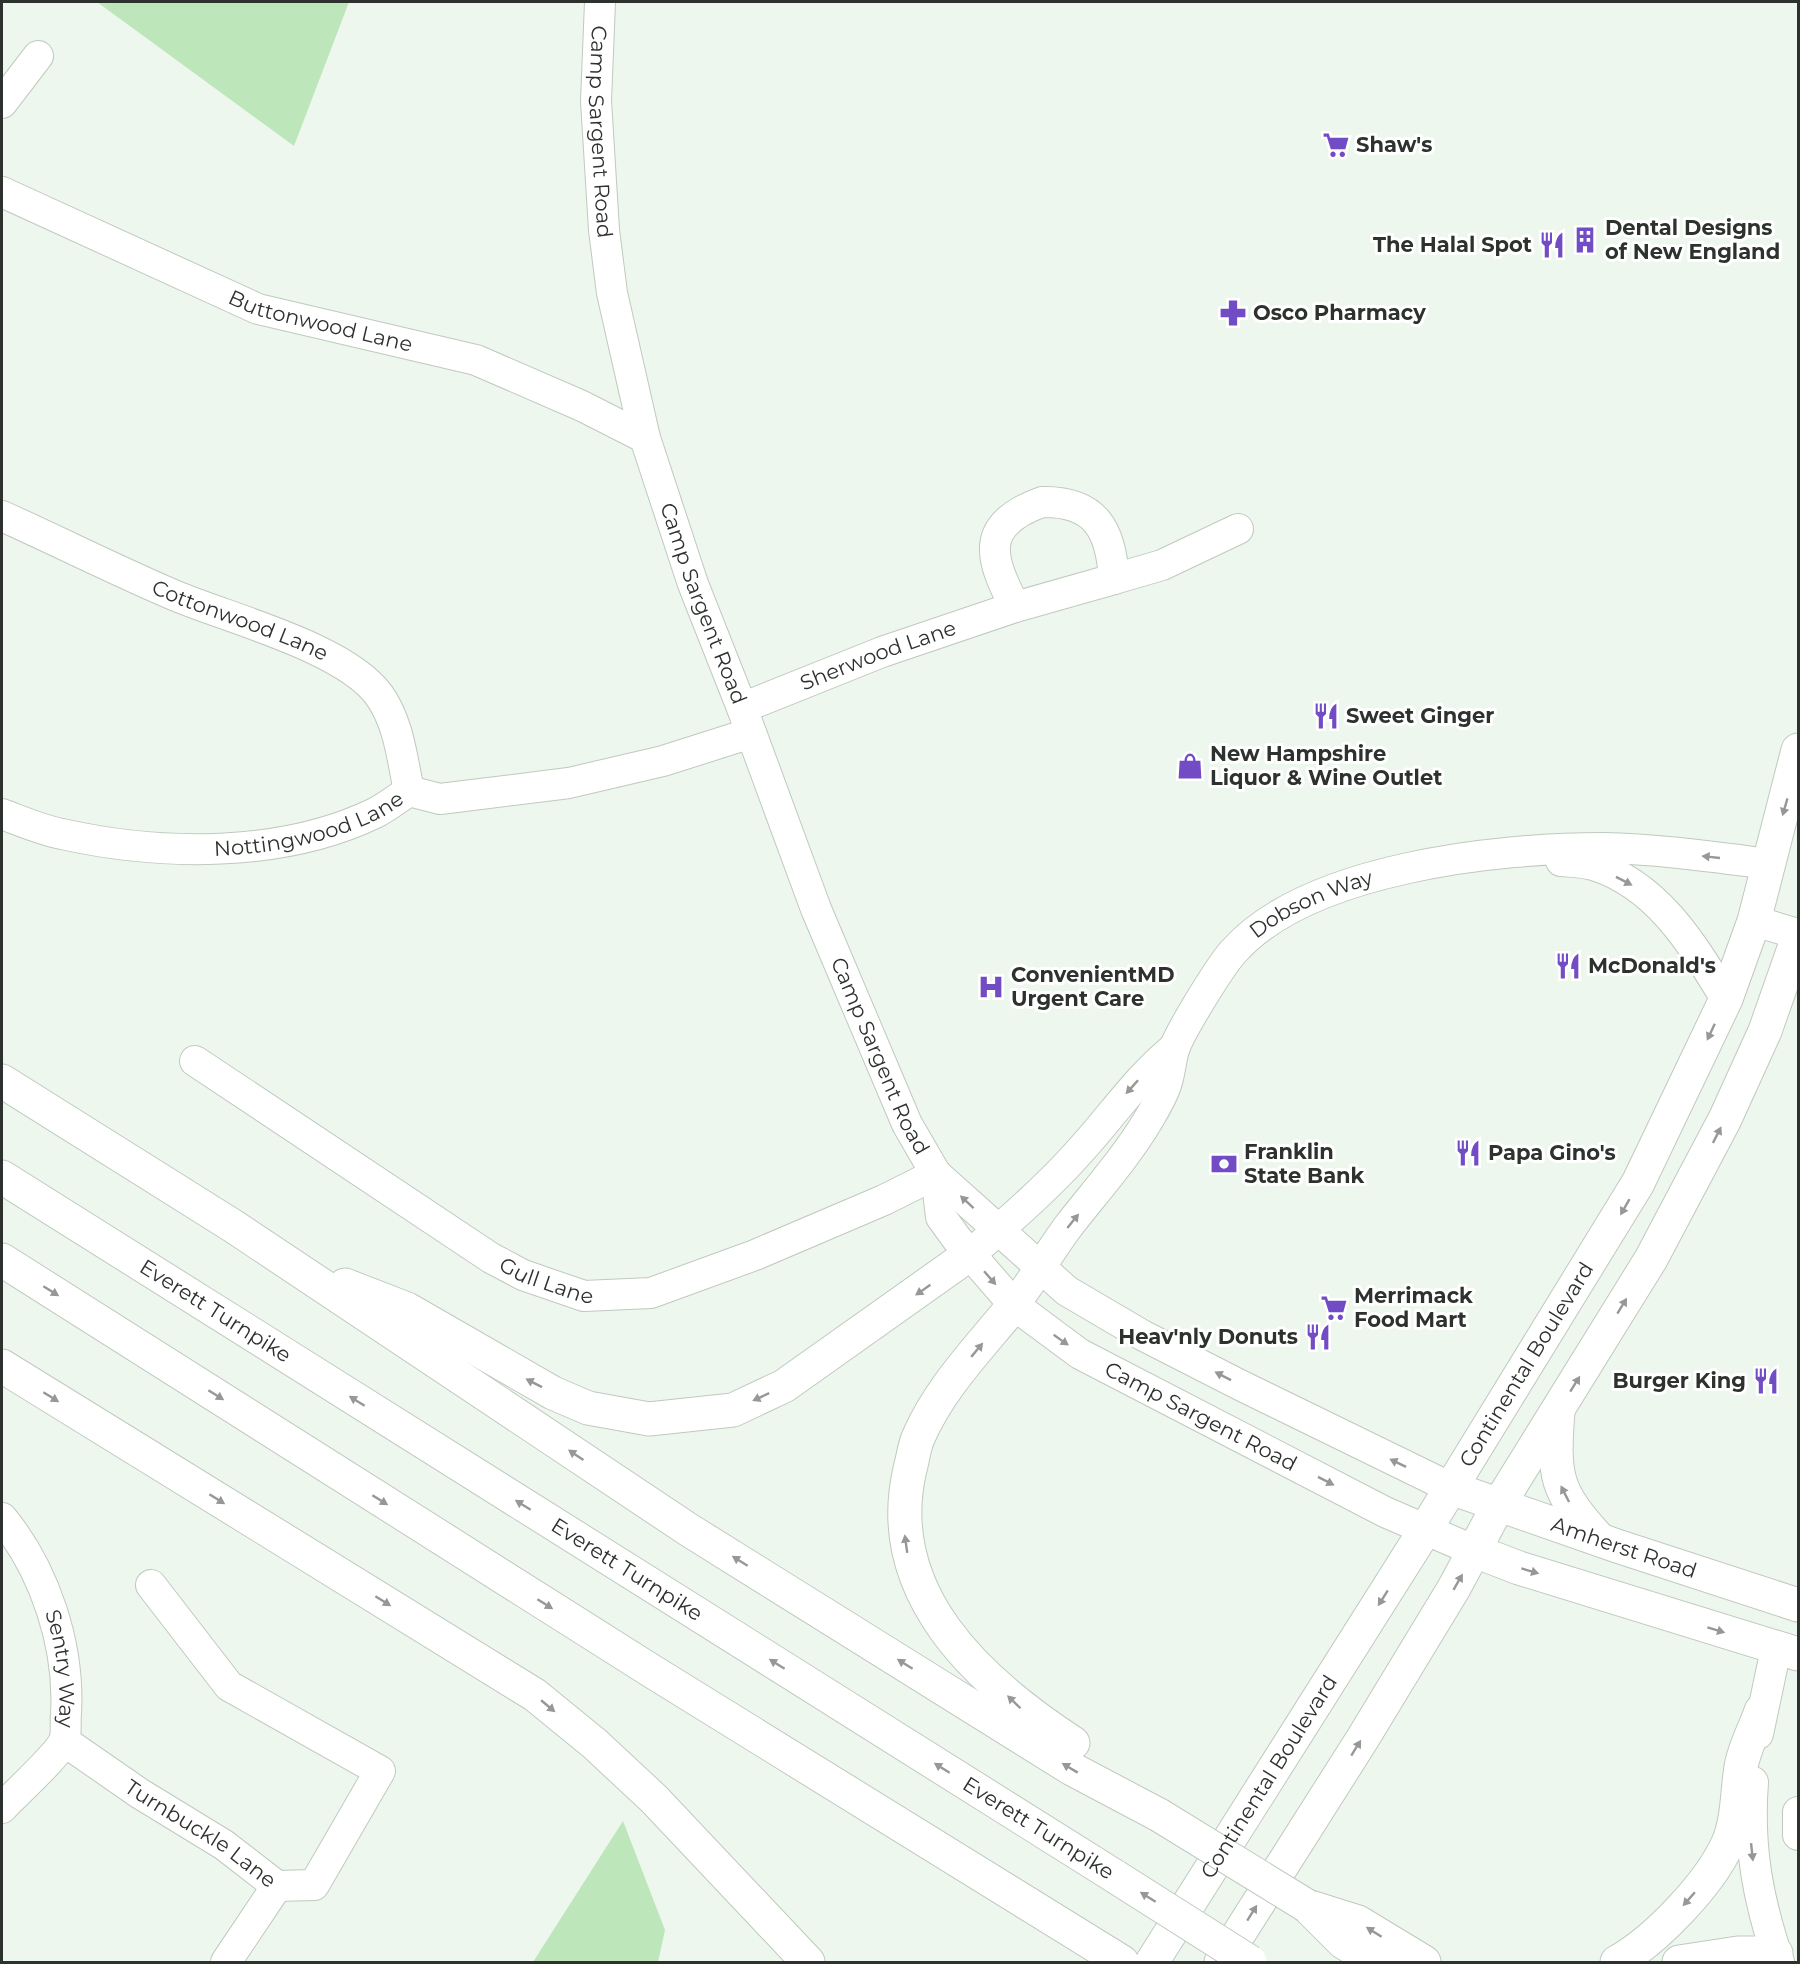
<svg xmlns="http://www.w3.org/2000/svg" width="1800" height="1964" font-family="Montserrat,sans-serif">
<style>
.green{fill:#bde6bb}
.lines{fill:none;stroke-linecap:round;stroke-linejoin:round}
.minor-casing{stroke:#c0c9bf;stroke-width:32}
.tertiary-casing{stroke:#c0c9bf;stroke-width:35}
.secondary-casing{stroke:#c0c9bf;stroke-width:35}
.motorway-casing{stroke:#c0c9bf;stroke-width:35}
.minor{stroke:#fff;stroke-width:30}
.tertiary{stroke:#fff;stroke-width:33}
.secondary{stroke:#fff;stroke-width:33}
.motorway{stroke:#fff;stroke-width:33}
.motorway-bridge-casing{stroke:#c0c9bf;stroke-width:35;stroke-linecap:butt}
.motorway-bridge{stroke:#fff;stroke-width:33}
.oneway{fill:#969896}
.labels{text-anchor:middle;stroke-width:6;stroke-linejoin:round;paint-order:stroke}
.street-label{font-size:21px;fill:#2e322e;stroke:#fff}
.poi-label{font-size:21px;font-weight:bold;fill:#2e322e;stroke:#fff;text-anchor:start}
</style>
<rect width="100%" height="100%" fill="#eef7ed"/>
<g class="green">
<polygon points="97,2 349,2 294,146"/>
<polygon points="623,1821 665,1930 658,1962 533,1962"/>
</g>
<g class="lines">
<g class="minor-casing">
<g id="minor">
<path id="s1" d="M600 2 596 101 604 230 612 293 645 438 693 584 742 708 816 909 907 1124 936 1174 1067 1291 1142 1335 1240 1385 1451 1488"/>
<polyline points="2,103 38,56"/>
<path id="s2" d="M2 192 258 309 476 360 582 406 645 438"/>
<path d="M1042 502C1096 501 1111 530 1114 579L1015 607C990 558 978 525 1042 502Z"/>
<path id="s3" d="M2 516C60 542 117 571 176 596 231 619 345 648 379 695 399 723 402 758 409 791"/>
<polyline points="1114,579 1162,565 1238,529"/>
<path id="s4" d="M742 708 882 652 1015 607"/>
<path id="s5" d="M2 814C21 821 41 830 62 834 161 856 282 858 375 813 387 807 398 798 409 791L440 799 569 783 663 761 751 733"/>
<path d="M1561 861C1571 862 1583 862 1593 865 1658 885 1693 945 1726 999"/>
<polyline points="1754,921 1798,934"/>
<path id="s6" d="M195 1061 491 1258 523 1275 584 1296 651 1293 755 1255 884 1200 936 1174"/>
<path id="s7" d="M936 1174 941 1217 957 1239 1014 1305 1080 1354 1385 1512 1475 1551"/>
<path d="M982 1244C1016 1215 1049 1186 1079 1152 1113 1115 1135 1080 1175 1047"/>
<path id="s8" d="M1014 1305C1033 1280 1049 1253 1067 1228 1094 1193 1124 1160 1147 1122 1154 1110 1163 1096 1167 1082 1170 1072 1171 1060 1174 1049 1181 1030 1219 968 1233 952 1307 868 1497 848 1603 848 1658 849 1714 857 1769 864"/>
<path id="s9" d="M2 1518C45 1570 70 1646 66 1714 65 1721 67 1734 64 1741 58 1755 14 1795 2 1808"/>
<polyline points="1758,1734 1776,1649"/>
<path id="s10" d="M64 1741 139 1793 224 1845 277 1886 314 1885 380 1771 229 1686 151 1585"/>
<path d="M1753 1782C1748 1848 1758 1900 1779 1962"/>
<polyline points="1798,1812 1798,1835"/>
<polyline points="226,1962 277,1886"/>
</g>
</g>
<g class="tertiary-casing">
<g id="tertiary">
<path d="M1558 1411C1553 1477 1555 1491 1600 1540"/>
<path id="s11" d="M1451 1488 1617 1546 1798 1605"/>
<polyline points="1475,1551 1519,1568 1798,1654"/>
</g>
</g>
<g class="secondary-casing">
<g id="secondary">
<path id="s12" d="M1152 1962 1425 1530 1638 1183 1726 999 1754 921 1798 750"/>
<polyline points="1221,1962 1363,1738 1454,1588 1498,1506 1651,1259 1725,1119 1765,1031 1798,937"/>
</g>
</g>
<g class="motorway-casing">
<g id="motorway">
<polyline points="2,1081 233,1226 689,1530 1072,1769 1159,1815"/>
<path id="s13" d="M2 1177 1116 1877"/>
<polyline points="2,1260 650,1670 1122,1962"/>
<polyline points="345,1285 407,1309 553,1393 588,1408 649,1419 733,1410 784,1386 970,1254"/>
<path d="M1014 1305C980 1347 940 1387 918 1438 914 1447 913 1459 910 1469 881 1593 978 1681 1073 1743"/>
<polyline points="2,1366 535,1695 595,1744 654,1799 808,1962"/>
<polyline points="1307,1906 1358,1922 1424,1962"/>
<polyline points="1310,1909 1343,1942 1375,1962"/>
<path d="M1617 1962C1655 1941 1710 1884 1728 1843 1738 1820 1737 1791 1741 1767 1744 1748 1755 1729 1761 1711"/>
<polyline points="1679,1962 1738,1953 1776,1953"/>
</g>
</g>
<use href="#minor" class="minor"/>
<use href="#tertiary" class="tertiary"/>
<use href="#secondary" class="secondary"/>
<use href="#motorway" class="motorway"/>
<g class="motorway-bridge-casing">
<g id="motorway-bridge">
<polyline points="1159,1815 1307,1906"/>
<polyline points="1116,1877 1250,1962"/>
</g>
</g>
<use href="#motorway-bridge" class="motorway-bridge"/>
</g>
<defs><path id="oneway-solid" d="M-6-.8H1V-3.2L6.5 0L1 3.2V.8H-6Z" transform="scale(1.5)"/></defs>
<g class="oneway">
<use href="#oneway-solid" transform="translate(1785 807) rotate(106)"/>
<use href="#oneway-solid" transform="translate(1711 857) rotate(-174)"/>
<use href="#oneway-solid" transform="translate(1624 881) rotate(27)"/>
<use href="#oneway-solid" transform="translate(1711 1032) rotate(115)"/>
<use href="#oneway-solid" transform="translate(1132 1087) rotate(132)"/>
<use href="#oneway-solid" transform="translate(1717 1135) rotate(-63)"/>
<use href="#oneway-solid" transform="translate(967 1202) rotate(-137)"/>
<use href="#oneway-solid" transform="translate(1625 1207) rotate(120)"/>
<use href="#oneway-solid" transform="translate(1073 1221) rotate(-51)"/>
<use href="#oneway-solid" transform="translate(990 1278) rotate(49)"/>
<use href="#oneway-solid" transform="translate(923 1290) rotate(145)"/>
<use href="#oneway-solid" transform="translate(51 1291) rotate(32)"/>
<use href="#oneway-solid" transform="translate(1622 1306) rotate(-59)"/>
<use href="#oneway-solid" transform="translate(1061 1340) rotate(35)"/>
<use href="#oneway-solid" transform="translate(977 1350) rotate(-50)"/>
<use href="#oneway-solid" transform="translate(1223 1376) rotate(-153)"/>
<use href="#oneway-solid" transform="translate(534 1383) rotate(-153)"/>
<use href="#oneway-solid" transform="translate(1575 1384) rotate(-58)"/>
<use href="#oneway-solid" transform="translate(216 1395) rotate(32)"/>
<use href="#oneway-solid" transform="translate(51 1397) rotate(32)"/>
<use href="#oneway-solid" transform="translate(761 1397) rotate(155)"/>
<use href="#oneway-solid" transform="translate(357 1401) rotate(-148)"/>
<use href="#oneway-solid" transform="translate(576 1455) rotate(-146)"/>
<use href="#oneway-solid" transform="translate(1398 1463) rotate(-154)"/>
<use href="#oneway-solid" transform="translate(1326 1481) rotate(27)"/>
<use href="#oneway-solid" transform="translate(1565 1494) rotate(-117)"/>
<use href="#oneway-solid" transform="translate(217 1499) rotate(32)"/>
<use href="#oneway-solid" transform="translate(380 1500) rotate(32)"/>
<use href="#oneway-solid" transform="translate(523 1505) rotate(-148)"/>
<use href="#oneway-solid" transform="translate(906 1544) rotate(-98)"/>
<use href="#oneway-solid" transform="translate(740 1561) rotate(-148)"/>
<use href="#oneway-solid" transform="translate(1530 1571) rotate(17)"/>
<use href="#oneway-solid" transform="translate(1458 1582) rotate(-60)"/>
<use href="#oneway-solid" transform="translate(1383 1598) rotate(122)"/>
<use href="#oneway-solid" transform="translate(383 1601) rotate(32)"/>
<use href="#oneway-solid" transform="translate(545 1604) rotate(32)"/>
<use href="#oneway-solid" transform="translate(1716 1630) rotate(17)"/>
<use href="#oneway-solid" transform="translate(777 1664) rotate(-148)"/>
<use href="#oneway-solid" transform="translate(905 1664) rotate(-148)"/>
<use href="#oneway-solid" transform="translate(1014 1702) rotate(-136)"/>
<use href="#oneway-solid" transform="translate(548 1706) rotate(40)"/>
<use href="#oneway-solid" transform="translate(1356 1748) rotate(-58)"/>
<use href="#oneway-solid" transform="translate(942 1768) rotate(-148)"/>
<use href="#oneway-solid" transform="translate(1070 1768) rotate(-149)"/>
<use href="#oneway-solid" transform="translate(1752 1852) rotate(84)"/>
<use href="#oneway-solid" transform="translate(1148 1897) rotate(-148)"/>
<use href="#oneway-solid" transform="translate(1689 1899) rotate(131)"/>
<use href="#oneway-solid" transform="translate(1252 1913) rotate(-58)"/>
<use href="#oneway-solid" transform="translate(1374 1932) rotate(-148)"/>
</g>
<defs>
<g id="supermarket-bare" transform="scale(2.07)"><path d="M-6-5.5h2.5l.6 2H6L4.5 2H-2.5L-4.4-4H-6ZM-1.5 3.2a1.3 1.3 0 1 0 .1 0ZM3 3.2a1.3 1.3 0 1 0 .1 0Z" fill="#724cc5" stroke="#fff" stroke-width="2.5" paint-order="stroke"/></g>
<g id="building-bare" transform="scale(2.07)"><path d="M-4-6H4V6H1V3H-1V6H-4ZM-2.5-4.3h1.7v1.8h-1.7ZM.8-4.3h1.7v1.8H.8ZM-2.5-1h1.7V.8h-1.7ZM.8-1h1.7V.8H.8Z" fill="#724cc5" stroke="#fff" stroke-width="2.5" paint-order="stroke"/></g>
<g id="restaurant-bare" transform="scale(2.07)"><path d="M-5-6h1v4h1v-4h1v4h1v-4h1v5L-1.5 .5V6h-2V.5L-5-1ZM5-6V6H3V1.5H1.5Q1.5-4 5-6Z" fill="#724cc5" stroke="#fff" stroke-width="2.5" paint-order="stroke"/></g>
<g id="pharmacy-bare" transform="scale(2.07)"><path d="M-2-6h4v4h4v4h-4v4h-4v-4h-4v-4h4Z" fill="#724cc5" stroke="#fff" stroke-width="2.5" paint-order="stroke"/></g>
<g id="shop-bare" transform="scale(2.07)"><path d="M-5-2.5h2.3a2.7 3.5 0 0 1 5.4 0H5L5.5 6h-11ZM-1.5-2.5h3a1.5 2.3 0 0 0-3 0Z" fill="#724cc5" stroke="#fff" stroke-width="2.5" paint-order="stroke"/></g>
<g id="hospital-bare" transform="scale(2.07)"><path d="M-5-5h3v3.5h4V-5h3V5h-3V1.5h-4V5h-3Z" fill="#724cc5" stroke="#fff" stroke-width="2.5" paint-order="stroke"/></g>
<g id="bank-bare" transform="scale(2.07)"><path d="M-6-4H6V4H-6ZM0-2.3a2.3 2.3 0 1 0 0 4.6a2.3 2.3 0 1 0 0-4.6Z" fill="#724cc5" stroke="#fff" stroke-width="2.5" paint-order="stroke"/></g>
</defs>
<g fill-rule="evenodd">
<use href="#supermarket-bare" x="1336" y="145"/>
<use href="#building-bare" x="1585" y="240"/>
<use href="#restaurant-bare" x="1552" y="245"/>
<use href="#pharmacy-bare" x="1233" y="313"/>
<use href="#restaurant-bare" x="1326" y="716"/>
<use href="#shop-bare" x="1190" y="766"/>
<use href="#restaurant-bare" x="1568" y="966"/>
<use href="#hospital-bare" x="991" y="987"/>
<use href="#restaurant-bare" x="1468" y="1153"/>
<use href="#bank-bare" x="1224" y="1164"/>
<use href="#supermarket-bare" x="1334" y="1308"/>
<use href="#restaurant-bare" x="1318" y="1337"/>
<use href="#restaurant-bare" x="1766" y="1381"/>
</g>
<g class="labels">
<g class="street-label">
<text dy="7" stroke="none"><textPath href="#s1" startOffset="130">Camp Sargent Road</textPath></text>
<text dy="7" stroke="none"><textPath href="#s2" startOffset="345">Buttonwood Lane</textPath></text>
<text dy="7" stroke="none"><textPath href="#s1" startOffset="616">Camp Sargent Road</textPath></text>
<text dy="7" stroke="none"><textPath href="#s3" startOffset="260">Cottonwood Lane</textPath></text>
<text dy="7" stroke="none"><textPath href="#s4" startOffset="146">Sherwood Lane</textPath></text>
<text dy="7" stroke="none"><textPath href="#s5" startOffset="315">Nottingwood Lane</textPath></text>
<text dy="7" stroke="none"><textPath href="#s8" startOffset="512">Dobson Way</textPath></text>
<text dy="7" stroke="none"><textPath href="#s1" startOffset="1102">Camp Sargent Road</textPath></text>
<text dy="7" stroke="none"><textPath href="#s6" startOffset="416">Gull Lane</textPath></text>
<text dy="7" stroke="none"><textPath href="#s13" startOffset="252">Everett Turnpike</textPath></text>
<text dy="7" stroke="none"><textPath href="#s12" startOffset="705">Continental Boulevard</textPath></text>
<text dy="7" stroke="none"><textPath href="#s7" startOffset="376">Camp Sargent Road</textPath></text>
<text dy="7" stroke="none"><textPath href="#s11" startOffset="183">Amherst Road</textPath></text>
<text dy="7" stroke="none"><textPath href="#s13" startOffset="738">Everett Turnpike</textPath></text>
<text dy="7" stroke="none"><textPath href="#s9" startOffset="165">Sentry Way</textPath></text>
<text dy="7" stroke="none"><textPath href="#s12" startOffset="219">Continental Boulevard</textPath></text>
<text dy="7" stroke="none"><textPath href="#s13" startOffset="1224">Everett Turnpike</textPath></text>
<text dy="7" stroke="none"><textPath href="#s10" startOffset="165">Turnbuckle Lane</textPath></text>
</g>
<g class="poi-label">
<text x="1356" y="152">Shaw's</text>
<text x="1605" y="235">Dental Designs<tspan x="1605" dy="24">of New England</tspan></text>
<text x="1532" y="252" text-anchor="end">The Halal Spot</text>
<text x="1253" y="320">Osco Pharmacy</text>
<text x="1346" y="723">Sweet Ginger</text>
<text x="1210" y="761">New Hampshire<tspan x="1210" dy="24">Liquor &amp; Wine Outlet</tspan></text>
<text x="1588" y="973">McDonald's</text>
<text x="1011" y="982">ConvenientMD<tspan x="1011" dy="24">Urgent Care</tspan></text>
<text x="1244" y="1159">Franklin<tspan x="1244" dy="24">State Bank</tspan></text>
<text x="1488" y="1160">Papa Gino's</text>
<text x="1354" y="1303">Merrimack<tspan x="1354" dy="24">Food Mart</tspan></text>
<text x="1298" y="1344" text-anchor="end">Heav'nly Donuts</text>
<text x="1746" y="1388" text-anchor="end">Burger King</text>
</g>
</g>
<rect width="1800" height="1964" fill="none" stroke="#2e322e" stroke-width="6"/>
</svg>
